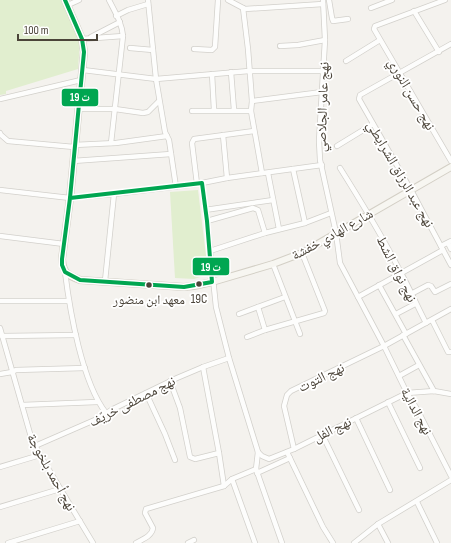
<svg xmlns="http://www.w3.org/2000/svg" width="451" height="543" font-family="'Sofia Sans Condensed','Noto Naskh Arabic',sans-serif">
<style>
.green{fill:#e1eecf}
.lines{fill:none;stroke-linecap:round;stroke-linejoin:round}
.street-casing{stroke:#d2d0cb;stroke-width:6}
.secondary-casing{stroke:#d3cfc5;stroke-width:8}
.street{stroke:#fdfdfc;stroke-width:4.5}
.secondary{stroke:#f7f6f1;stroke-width:6}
.bus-1-casing{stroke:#fff;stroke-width:7}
.bus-1{stroke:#00a651;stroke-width:4}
.bus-dot{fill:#4b4439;stroke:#fff;stroke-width:1.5}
.labels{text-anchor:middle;stroke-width:3.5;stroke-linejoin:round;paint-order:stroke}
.bus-label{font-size:13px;fill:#4b4439;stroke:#fff}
.street-label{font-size:14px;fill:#4b4439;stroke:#fff}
.line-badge{stroke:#fff;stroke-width:1.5}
.badge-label{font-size:11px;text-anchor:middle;font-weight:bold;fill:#fff}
</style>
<rect width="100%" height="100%" fill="#f4f2ee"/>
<g class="green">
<polygon points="0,0 62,0 76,30 80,41 78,69 6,91 6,94 0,95"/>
<polygon points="198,190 208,272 206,275 194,279 175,278 170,192"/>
</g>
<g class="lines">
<g class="street-casing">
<g id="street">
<path d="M109 0C115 12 122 23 123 36L111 143"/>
<polyline points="148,0 156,79 165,132 169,140 176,187"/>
<polyline points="228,0 245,9 323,4"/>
<polyline points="323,0 325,40 319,141 320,160 336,233 340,263 384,346 407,393 417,409 451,476"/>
<polyline points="329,0 332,18 333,21 348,19"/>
<polyline points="445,0 375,26 374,29 451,161"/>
<polyline points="68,5 79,0"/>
<polyline points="243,8 248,49 252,101 251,111 262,173"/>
<polyline points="371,8 392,0"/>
<polyline points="414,11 439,52"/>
<polyline points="116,16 128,10 148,4"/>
<polyline points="91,37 120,22"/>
<polyline points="82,39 123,36"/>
<polyline points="451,44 360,95 359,99 411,190 451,265"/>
<polyline points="280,46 298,45 325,40"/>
<polyline points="130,48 153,50"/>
<polyline points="194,49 212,50 215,47 218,0"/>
<polyline points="346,61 380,40"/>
<polyline points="83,70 156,79 249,71 323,71"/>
<polyline points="231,72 234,110"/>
<polyline points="212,74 214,110"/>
<polyline points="0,99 81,80"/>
<polyline points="252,101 322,92"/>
<polyline points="78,109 115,109 143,113 148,112 159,101"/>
<polyline points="192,111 251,111"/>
<polyline points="0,133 1,135 8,141 74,147"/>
<polyline points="223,135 227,178"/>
<polyline points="74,145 116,143 167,136"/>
<polyline points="337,146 373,124"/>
<polyline points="73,161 171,154"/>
<path d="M340 168C362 203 383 237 401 273 410 289 417 306 426 323"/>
<polyline points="293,169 305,223"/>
<polyline points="268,173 279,229"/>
<polyline points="202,183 207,221 216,307 229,358 258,452 256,469 282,543"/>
<polyline points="197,184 192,143 194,139 254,131"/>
<polyline points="0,190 70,198 114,194 197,184 227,178 322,165"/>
<polyline points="205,210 273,200"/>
<polyline points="207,221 253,208 258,210 265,233"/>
<polyline points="0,236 64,244"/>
<polyline points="448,243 451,249"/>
<polyline points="441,246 451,241"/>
<polyline points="210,251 265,233 305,223 331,213"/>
<polyline points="273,264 300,334"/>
<path d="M65 272C70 312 82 382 106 413"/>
<polyline points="105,281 114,194"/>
<polyline points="379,285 406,334"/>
<polyline points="411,294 428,285 431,286 435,292 451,284"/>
<polyline points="358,297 443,250"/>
<polyline points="0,301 69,301"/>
<polyline points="258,307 265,330"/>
<polyline points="239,314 285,297"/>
<polyline points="396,314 415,304"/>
<polyline points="432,320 448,352 451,352"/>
<polyline points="0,328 31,437 40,455 93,543"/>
<polyline points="403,335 434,391"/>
<polyline points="2,336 76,335"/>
<polyline points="247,337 265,330 324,313 325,311 302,253"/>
<polyline points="203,367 219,453 224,486"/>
<polyline points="0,374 12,372 16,370 85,368"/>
<polyline points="399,376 419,365"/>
<polyline points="170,381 180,408 190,457 195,459 219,453"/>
<polyline points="146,393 165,434 175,460"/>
<polyline points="388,402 420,468"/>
<polyline points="22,405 97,402"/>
<polyline points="356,418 390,490"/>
<polyline points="322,434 359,510"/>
<polyline points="35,446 97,419 113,409 177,378 203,367 229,358"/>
<polyline points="294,449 284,406 287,395 291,391 384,346 451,309"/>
<polyline points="258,452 262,456 269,459 294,449 407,393 434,391 451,394"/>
<polyline points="287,452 323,527 333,543"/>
<polyline points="0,467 40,455"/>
<polyline points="257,473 290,458"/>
<polyline points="232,479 255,543"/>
<polyline points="417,502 437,543"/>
<polyline points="0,507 60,489"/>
<polyline points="378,524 388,543"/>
<polyline points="8,543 80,521"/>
<path d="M136 543C143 539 152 536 153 528L145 513 146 509 224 486 232 479 256 469"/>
<polyline points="188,543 194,540"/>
<polyline points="354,543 378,524 451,480"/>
</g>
</g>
<g class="secondary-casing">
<path id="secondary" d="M65 0 82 39 84 52 70 198 62 259C63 273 67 275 80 280L184 287 194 286 212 282 273 264 302 253 451 167"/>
</g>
<use href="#street" class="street"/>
<use href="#secondary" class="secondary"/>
<g class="bus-1-casing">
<g id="bus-1">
<polyline points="65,0 82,39 84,52 70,198"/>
<polygon points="202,183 207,221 212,282 184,287 80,280 65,272 62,265 62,259 70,198"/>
</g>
</g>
<use href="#bus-1" class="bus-1"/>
</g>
<g class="bus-dot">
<circle cx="199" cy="284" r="3.5"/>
<circle cx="149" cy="285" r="3.5"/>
</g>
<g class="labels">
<g class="bus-label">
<text x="199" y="303">19C</text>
<text x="149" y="304">معهد ابن منضور</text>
</g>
<g class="street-label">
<text transform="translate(412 94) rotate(60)" y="5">نهج حسن النوري</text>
<text transform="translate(322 107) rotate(-88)" y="5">نهج عامر الجلاصي</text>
<text transform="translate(401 174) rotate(60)" y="5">نهج عبد الرزاق الشرايطي</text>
<text transform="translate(332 234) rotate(-29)" y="5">شارع الهادي خفشة</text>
<text transform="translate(397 269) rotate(63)" y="5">نهج نواق الشط</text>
<text transform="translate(321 377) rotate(-26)" y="5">نهج التوت</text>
<text transform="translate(132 401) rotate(-27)" y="5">نهج مصطفى خريّف</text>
<text transform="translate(417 411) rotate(62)" y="5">نهج الدالية</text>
<text transform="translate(332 429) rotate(-26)" y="5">نهج الفل</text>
<text transform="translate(52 472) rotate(61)" y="5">نهج أحمد بلخوجة</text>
</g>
</g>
<g class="line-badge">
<rect x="61" y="88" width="38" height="19" rx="4" fill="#00a651"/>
<rect x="192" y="257" width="38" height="19" rx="4" fill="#00a651"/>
</g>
<g class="badge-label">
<text x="80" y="101">19 ت</text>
<text x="211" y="271">19 ت</text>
</g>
<path d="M18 34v6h79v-6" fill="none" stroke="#4b4439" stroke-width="2"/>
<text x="24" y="34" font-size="12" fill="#4b4439" stroke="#ffffff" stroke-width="3" paint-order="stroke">100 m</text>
</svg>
